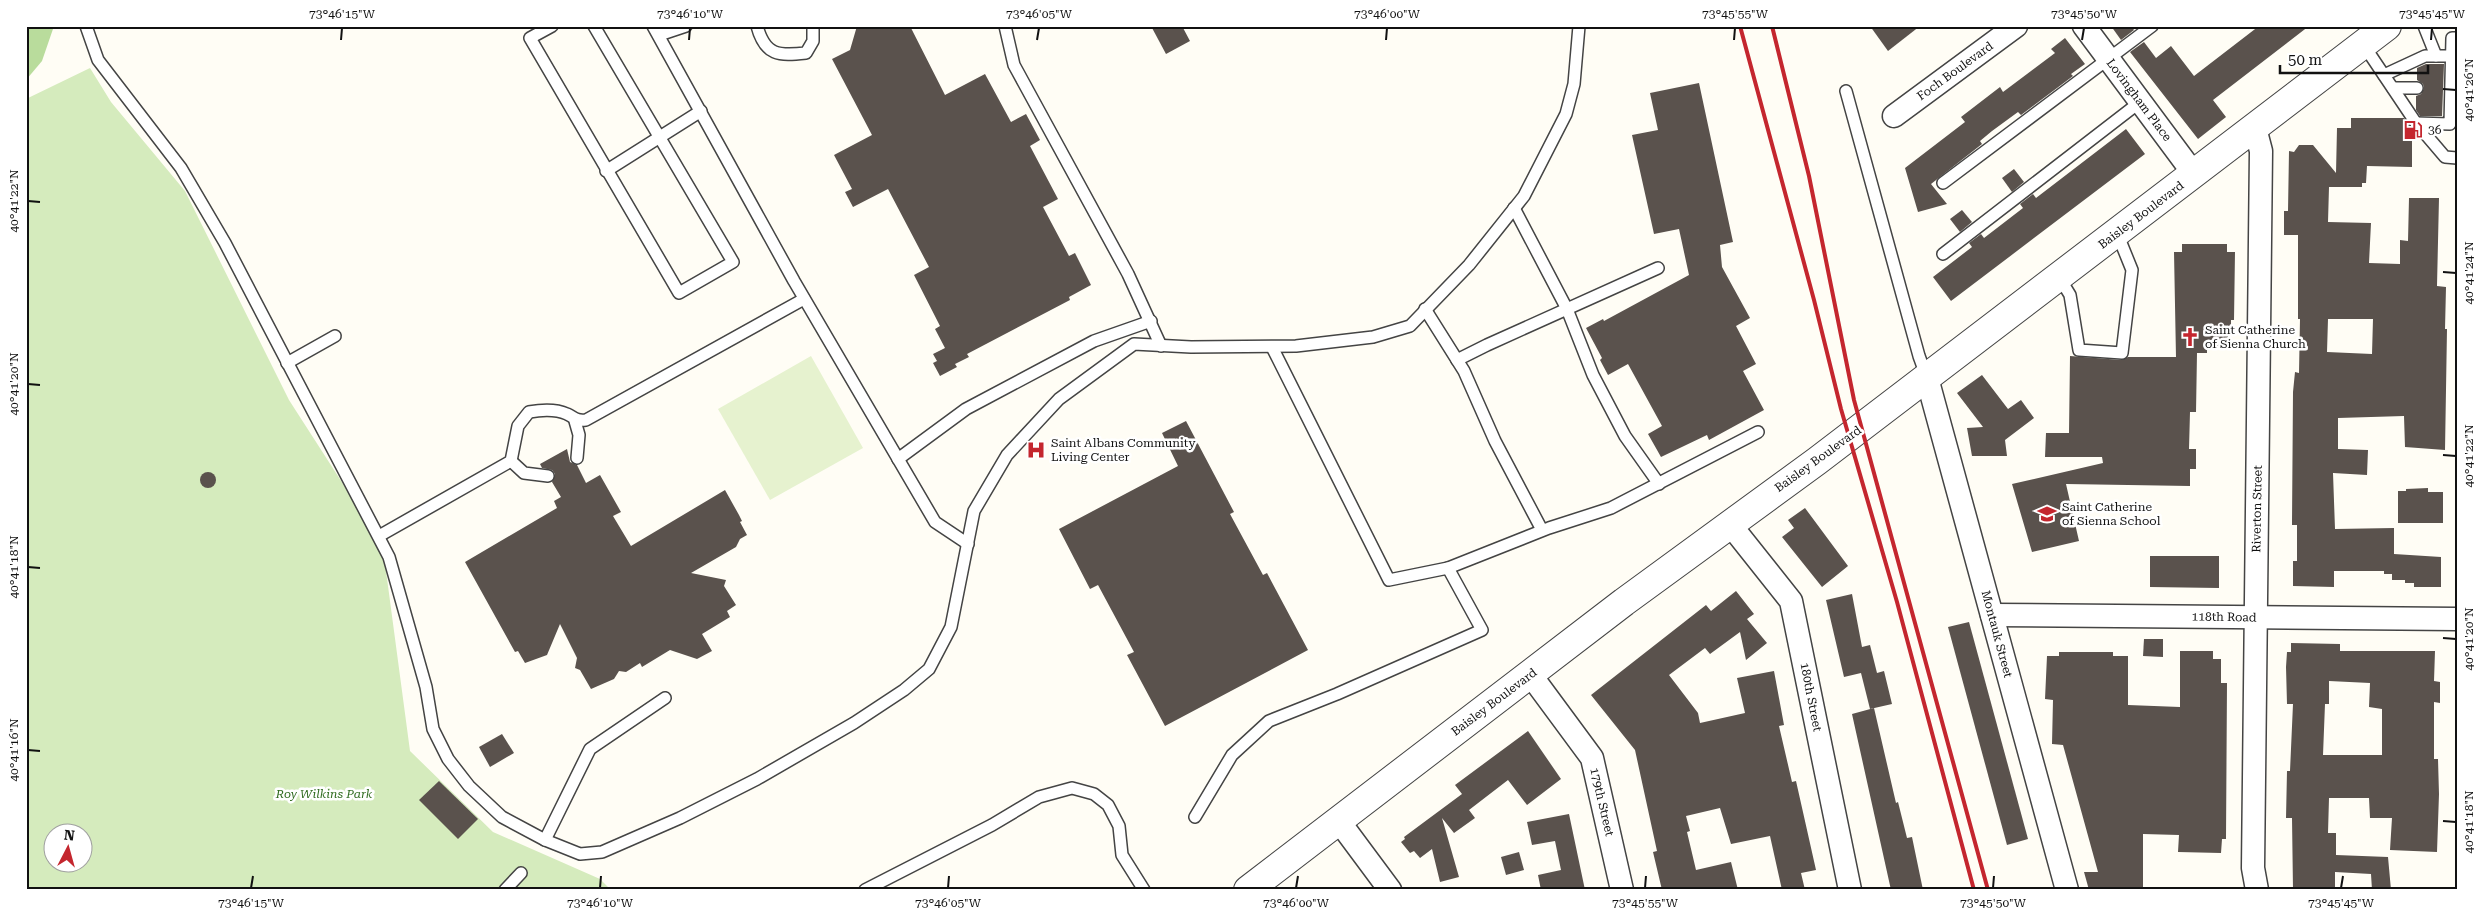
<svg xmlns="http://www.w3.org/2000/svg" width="2483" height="916" font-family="'Roboto Serif',serif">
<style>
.green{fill:#d5ebbd;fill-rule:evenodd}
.forest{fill:#b9dc9c}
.pitch{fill:#e6f2cf}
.building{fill:#5a524d;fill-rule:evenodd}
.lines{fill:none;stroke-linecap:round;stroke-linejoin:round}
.service-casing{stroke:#444;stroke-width:14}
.minor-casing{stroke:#444;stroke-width:25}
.tertiary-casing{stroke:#444;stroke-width:30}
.service{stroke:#fff;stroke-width:11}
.minor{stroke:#fff;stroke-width:22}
.tertiary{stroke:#fff;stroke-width:28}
.rail{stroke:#c4262e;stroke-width:4}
.ticks{fill:none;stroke:#111;stroke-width:2}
.labels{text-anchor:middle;stroke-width:5;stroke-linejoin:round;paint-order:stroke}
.street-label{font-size:12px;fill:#111;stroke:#fff}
.poi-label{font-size:12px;fill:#111;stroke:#fff;text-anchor:start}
.park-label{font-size:12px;font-style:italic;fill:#2f6b1f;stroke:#fff}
.neatline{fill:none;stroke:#111;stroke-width:2}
.ticks-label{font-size:12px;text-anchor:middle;fill:#111}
</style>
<rect width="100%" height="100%" fill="#fffdf5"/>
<path class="green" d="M90 68 111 102 185 191 289 400 354 501 384 556 410 751 493 832 600 879 611 890H26V99ZM52 834H82V864H52Z"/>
<polygon class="forest" points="26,26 54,26 42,61 26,80"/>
<polygon class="pitch" points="811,356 863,448 770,500 718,409"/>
<g class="building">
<polygon points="857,26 910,26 945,95 985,74 1011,122 1026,114 1040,140 1030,146 1058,199 1043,207 1069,256 1075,253 1091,285 1069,297 1070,300 967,354 969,357 955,364 957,367 940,376 933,363 937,361 933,354 945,348 935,329 940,326 914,275 929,267 888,189 853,207 845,192 852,189 834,155 872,135 832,59 850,50"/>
<polygon points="1151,26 1182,26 1190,41 1166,54"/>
<polygon points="1870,26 1920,26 1888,51"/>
<polygon points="2111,26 2131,26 2134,30 2121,40"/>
<polygon points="2259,26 2309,26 2213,100 2226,117 2198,139 2130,52 2144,42 2156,58 2171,46 2194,76"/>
<polygon points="2065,38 2085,64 2071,74 2073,76 2021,115 2018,112 1992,131 1980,141 1982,144 1931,184 1947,204 1918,212 1905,168 1965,122 1961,117 2000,87 2003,92 2055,53 2051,49"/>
<polygon points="2426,64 2444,64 2442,116 2420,116 2416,110 2416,96 2421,94 2424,88 2423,84 2417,80 2417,68"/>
<polygon points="1699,83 1733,242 1720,245 1722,267 1750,318 1736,326 1756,364 1743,371 1764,410 1709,440 1707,435 1661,457 1648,434 1662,426 1628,364 1608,375 1600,360 1602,358 1586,328 1603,319 1604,321 1689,275 1679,229 1654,234 1632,135 1658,130 1650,93"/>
<path d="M2351 118H2404L2412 130V167L2367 166 2366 183H2362V187H2329L2328 222 2371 223 2369 263 2400 264V240L2408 241 2409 198H2439L2437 286 2446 287 2445 329H2447L2445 450 2405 447 2404 416 2338 418V449L2368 450 2367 475 2333 473 2335 529 2394 528V554L2441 557V587H2414V583H2405V580H2392V574H2384V571H2334V587L2293 586V561H2297V525H2292V523L2293 392 2295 372 2299 373 2300 319H2298V235H2284V211H2288L2289 151 2294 152 2299 145H2313L2336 173 2337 128H2351ZM2328 319H2373L2372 354 2327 352Z"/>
<polygon points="2126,129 2145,154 1951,301 1933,277 1972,247 1969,243 1981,234 1984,238 2023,208 2020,204 2033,194 2036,198"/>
<polygon points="2014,169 2024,182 2012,192 2002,178"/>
<polygon points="1962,210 1972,222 1960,232 1950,219"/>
<polygon points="2182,244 2227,244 2227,252 2235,252 2234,320 2231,320 2231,329 2228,328 2228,347 2207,347 2207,353 2197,353 2196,412 2190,412 2189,449 2196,449 2196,469 2190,469 2190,486 2066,484 2079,541 2032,552 2012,484 2103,463 2102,457 2045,457 2046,433 2069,433 2070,356 2121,360 2128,357 2176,357 2174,252 2182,252"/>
<polygon points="1982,375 2008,409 2021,400 2034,418 2005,440 2007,456 1972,456 1967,428 1983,427 1957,393"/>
<polygon points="1186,421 1234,512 1230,514 1263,575 1267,573 1308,650 1165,726 1127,655 1134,652 1098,585 1090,589 1059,529 1178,466 1162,433"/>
<polygon points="567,449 570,462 577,465 586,483 600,475 621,512 613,516 631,546 725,490 739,515 742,521 740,522 747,535 740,539 736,547 691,573 726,580 724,586 736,605 727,611 730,617 702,634 712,651 697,659 670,650 642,667 640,663 626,672 619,671 614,679 591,689 580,670 575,668 577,658 560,624 547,655 525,663 518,651 515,652 465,562 557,508 554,501 561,497 552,482 555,474 552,470 542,468 540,464"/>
<circle cx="208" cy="480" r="8"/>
<polygon points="2428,488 2428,492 2443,492 2443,523 2398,523 2398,491 2406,491 2406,489"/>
<polygon points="1805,508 1848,566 1822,587 1782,537 1794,528 1788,520"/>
<polygon points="2150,556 2219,556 2219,588 2150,587"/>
<polygon points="1736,591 1754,614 1747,619 1767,643 1746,660 1740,632 1710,654 1705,648 1669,675 1698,713 1700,723 1745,713 1737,678 1774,671 1784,725 1779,726 1792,782 1796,781 1816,870 1801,873 1805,890 1782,890 1770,836 1731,844 1720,808 1686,816 1690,831 1687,832 1696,870 1731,862 1738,890 1662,890 1653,852 1657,851 1635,750 1591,695 1706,605 1711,611"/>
<polygon points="1852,594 1862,647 1870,645 1877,673 1884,671 1892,704 1870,709 1861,673 1844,677 1826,600"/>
<polygon points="1969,622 2028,839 2007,845 1948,627"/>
<polygon points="2144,639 2163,639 2163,657 2143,656"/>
<path d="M2291 643 2340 644V651H2435L2434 681 2440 682V703L2434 702V759H2438L2439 794 2437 852 2390 850 2392 818H2370L2369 798H2329L2328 833H2336V855L2388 857 2391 890H2372L2371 874 2335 872V890H2293L2292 818H2286L2287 771H2290L2293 704H2287L2286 667 2287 652H2291ZM2329 681 2370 683 2369 707 2382 709V755H2323L2325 704H2329Z"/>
<polygon points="2180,651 2213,651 2213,659 2221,659 2221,683 2227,683 2226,839 2222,839 2221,853 2178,852 2179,835 2143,834 2143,890 2089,890 2084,872 2098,872 2063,745 2052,744 2053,700 2045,699 2047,656 2059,656 2059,652 2113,652 2113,656 2128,656 2128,705 2180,707"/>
<polygon points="1874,708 1896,803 1898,802 1907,838 1912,837 1923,890 1891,890 1852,714"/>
<polygon points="1528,731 1561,779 1527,805 1508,780 1469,810 1475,818 1454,833 1442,818 1459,877 1440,882 1432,849 1420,858 1414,851 1410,853 1401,842 1405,839 1404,837 1462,794 1455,785"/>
<polygon points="502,734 514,753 490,767 479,747"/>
<polygon points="439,781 478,819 458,839 419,800"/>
<polygon points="1569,814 1585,890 1541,890 1538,875 1561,870 1555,841 1532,845 1527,822"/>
<polygon points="1519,852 1524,870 1506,875 1501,857"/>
</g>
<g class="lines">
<g class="service-casing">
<g id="service">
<polyline points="86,26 98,60 181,168 225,243 389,557 426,687 433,729 448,759 469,786 502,817 545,840 580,854 602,852 680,818 757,779 854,723 904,690 929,669 951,627 974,511 1007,455 1059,399 1134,344 1191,347 1296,346 1373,337 1410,326 1469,265 1524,196 1566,114 1574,84 1579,26"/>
<polyline points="552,26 530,38 679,293 733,262 594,26"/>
<polyline points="653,26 794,281 935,522 968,544"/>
<path d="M757 26C765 56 779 56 806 53L813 41V26"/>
<polyline points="1005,26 1014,65 1128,274 1161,346"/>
<polyline points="2424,26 2436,56"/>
<polyline points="659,35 686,26"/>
<polyline points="2363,44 2416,123 2445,157 2457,158"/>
<polyline points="2384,75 2425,56 2451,56"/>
<polyline points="2393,88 2417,88"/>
<polyline points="1846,91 1919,356 1927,378"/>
<polyline points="2416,123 2450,124 2452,38 2457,38"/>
<polyline points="606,171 701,111"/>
<polyline points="1943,183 2152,26"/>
<polyline points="1514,208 1567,309 1593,375 1625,436 1659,484"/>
<polyline points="1943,254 2140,102"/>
<polyline points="2059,277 2070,295 2079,350 2122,353 2132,270 2117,233"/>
<polyline points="1425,309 1464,371 1495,441 1542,530"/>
<polyline points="1272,347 1389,580 1448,568"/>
<polyline points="1457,360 1487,345 1658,268"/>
<polyline points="287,363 335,336"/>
<polyline points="575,421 579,435 577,458"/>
<polyline points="898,459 966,409 1094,341 1151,321"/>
<polyline points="511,461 524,473 548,476"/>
<path d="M379 536 511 461 518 426 529 412C540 410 556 409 567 414 575 418 576 421 586 420L804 299"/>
<polyline points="1195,817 1232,755 1269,721 1337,694 1482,630 1448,568 1549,528 1611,508 1758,432"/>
<polyline points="545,840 590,749 665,698"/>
<polyline points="505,890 521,873"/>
<polyline points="865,890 992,825 1039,797 1072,788 1094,794 1108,805 1119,826 1122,855 1144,890"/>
</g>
</g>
<g class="minor-casing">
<g id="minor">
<polyline points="2084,26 2194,174"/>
<polyline points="1894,116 2016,26"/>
<polyline points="2255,128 2261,151 2253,868 2257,890"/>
<polyline points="1927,378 2067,890"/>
<polyline points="1729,523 1791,601 1850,890"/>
<polyline points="1992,615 2457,619"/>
<polyline points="1530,674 1592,758 1622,890"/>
<polyline points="1338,820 1390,890"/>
</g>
</g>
<g class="tertiary-casing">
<polyline id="tertiary" points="1248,890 1624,602 1817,461 2387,26"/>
</g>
<use href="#service" class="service"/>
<use href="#minor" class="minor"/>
<use href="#tertiary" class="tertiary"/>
<g class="rail">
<polyline points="1740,26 1814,300 1841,409 1897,602 1974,890"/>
<polyline points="1772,26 1809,176 1854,400 1988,890"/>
</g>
</g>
<path class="ticks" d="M341 40 342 28M689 40 690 28M1037 40 1039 28M1386 40 1387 28M1734 40 1735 28M2082 40 2084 28M2431 40 2432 28M2443 89 2456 90M28 201 40 202M2443 272 2456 273M28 384 40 385M2443 455 2456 456M28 567 40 568M2443 638 2456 639M28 750 40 751M2443 821 2456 822M251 888 253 876M600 888 601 876M948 888 949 876M1296 888 1298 876M1645 888 1646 876M1993 888 1994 876M2341 888 2343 876"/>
<defs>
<g id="fuel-bare" transform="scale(1.5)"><path d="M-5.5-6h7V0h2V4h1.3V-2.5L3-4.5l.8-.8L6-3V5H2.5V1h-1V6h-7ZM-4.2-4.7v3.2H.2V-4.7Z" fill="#c4262e" stroke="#fff" stroke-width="2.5" paint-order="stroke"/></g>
<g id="church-bare" transform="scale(1.5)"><path d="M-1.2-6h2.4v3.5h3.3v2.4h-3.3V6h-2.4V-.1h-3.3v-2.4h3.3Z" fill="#c4262e" stroke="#fff" stroke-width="2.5" paint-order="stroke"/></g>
<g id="hospital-bare" transform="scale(1.5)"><path d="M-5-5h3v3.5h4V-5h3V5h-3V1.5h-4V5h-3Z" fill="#c4262e" stroke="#fff" stroke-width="2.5" paint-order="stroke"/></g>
<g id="school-bare" transform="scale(1.5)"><path d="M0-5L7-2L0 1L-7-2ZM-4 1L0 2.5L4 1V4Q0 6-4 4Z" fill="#c4262e" stroke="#fff" stroke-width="2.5" paint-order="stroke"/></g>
</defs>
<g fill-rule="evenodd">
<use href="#fuel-bare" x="2413" y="130"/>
<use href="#church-bare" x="2190" y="337"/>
<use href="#hospital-bare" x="1036" y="450"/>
<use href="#school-bare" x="2047" y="514"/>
</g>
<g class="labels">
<g class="street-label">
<text transform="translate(1955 71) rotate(-36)" y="4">Foch Boulevard</text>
<text transform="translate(2139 100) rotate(53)" y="4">Lovingham Place</text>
<text transform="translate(2141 215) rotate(-37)" y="4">Baisley Boulevard</text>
<text transform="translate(1818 459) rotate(-36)" y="4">Baisley Boulevard</text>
<text transform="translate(2257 509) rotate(-89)" y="4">Riverton Street</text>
<text transform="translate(2224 617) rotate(1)" y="4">118th Road</text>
<text transform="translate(1997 634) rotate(75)" y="4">Montauk Street</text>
<text transform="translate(1811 697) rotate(79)" y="4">180th Street</text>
<text transform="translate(1494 702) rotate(-37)" y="4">Baisley Boulevard</text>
<text transform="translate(1602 802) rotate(77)" y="4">179th Street</text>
</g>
<g class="poi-label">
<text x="2428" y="134">36</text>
<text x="2205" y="334">Saint Catherine<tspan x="2205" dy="14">of Sienna Church</tspan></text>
<text x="1051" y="447">Saint Albans Community<tspan x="1051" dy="14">Living Center</tspan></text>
<text x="2062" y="511">Saint Catherine<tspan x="2062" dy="14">of Sienna School</tspan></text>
</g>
<g class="park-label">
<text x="324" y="798">Roy Wilkins Park</text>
</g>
</g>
<rect width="2483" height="916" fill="none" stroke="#ffffff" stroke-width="55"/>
<g transform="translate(68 848) rotate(6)"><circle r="24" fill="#ffffff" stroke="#a0a0a0"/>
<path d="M0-4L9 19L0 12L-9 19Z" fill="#c4262e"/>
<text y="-8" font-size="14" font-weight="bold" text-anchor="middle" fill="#111111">N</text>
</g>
<path d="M2280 65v8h148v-8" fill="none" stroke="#111111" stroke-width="2.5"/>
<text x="2288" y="65" font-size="15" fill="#111111" stroke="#ffffff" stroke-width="4" paint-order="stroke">50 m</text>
<rect x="28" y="28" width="2428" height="860" class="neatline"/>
<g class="ticks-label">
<text x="342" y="18">73°46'15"W</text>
<text x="690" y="18">73°46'10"W</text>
<text x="1039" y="18">73°46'05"W</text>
<text x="1387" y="18">73°46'00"W</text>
<text x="1735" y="18">73°45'55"W</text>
<text x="2084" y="18">73°45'50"W</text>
<text x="2432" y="18">73°45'45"W</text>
<text transform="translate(2469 90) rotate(-90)" y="4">40°41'26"N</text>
<text transform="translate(14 201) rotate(-90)" y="4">40°41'22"N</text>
<text transform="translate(2469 273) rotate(-90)" y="4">40°41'24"N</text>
<text transform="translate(14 384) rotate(-90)" y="4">40°41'20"N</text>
<text transform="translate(2469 456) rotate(-90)" y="4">40°41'22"N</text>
<text transform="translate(14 567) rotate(-90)" y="4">40°41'18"N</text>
<text transform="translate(2469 639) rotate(-90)" y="4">40°41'20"N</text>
<text transform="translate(14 750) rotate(-90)" y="4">40°41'16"N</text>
<text transform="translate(2469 822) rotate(-90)" y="4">40°41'18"N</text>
<text x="251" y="907">73°46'15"W</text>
<text x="600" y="907">73°46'10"W</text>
<text x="948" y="907">73°46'05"W</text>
<text x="1296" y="907">73°46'00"W</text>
<text x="1645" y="907">73°45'55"W</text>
<text x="1993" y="907">73°45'50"W</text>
<text x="2341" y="907">73°45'45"W</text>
</g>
</svg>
